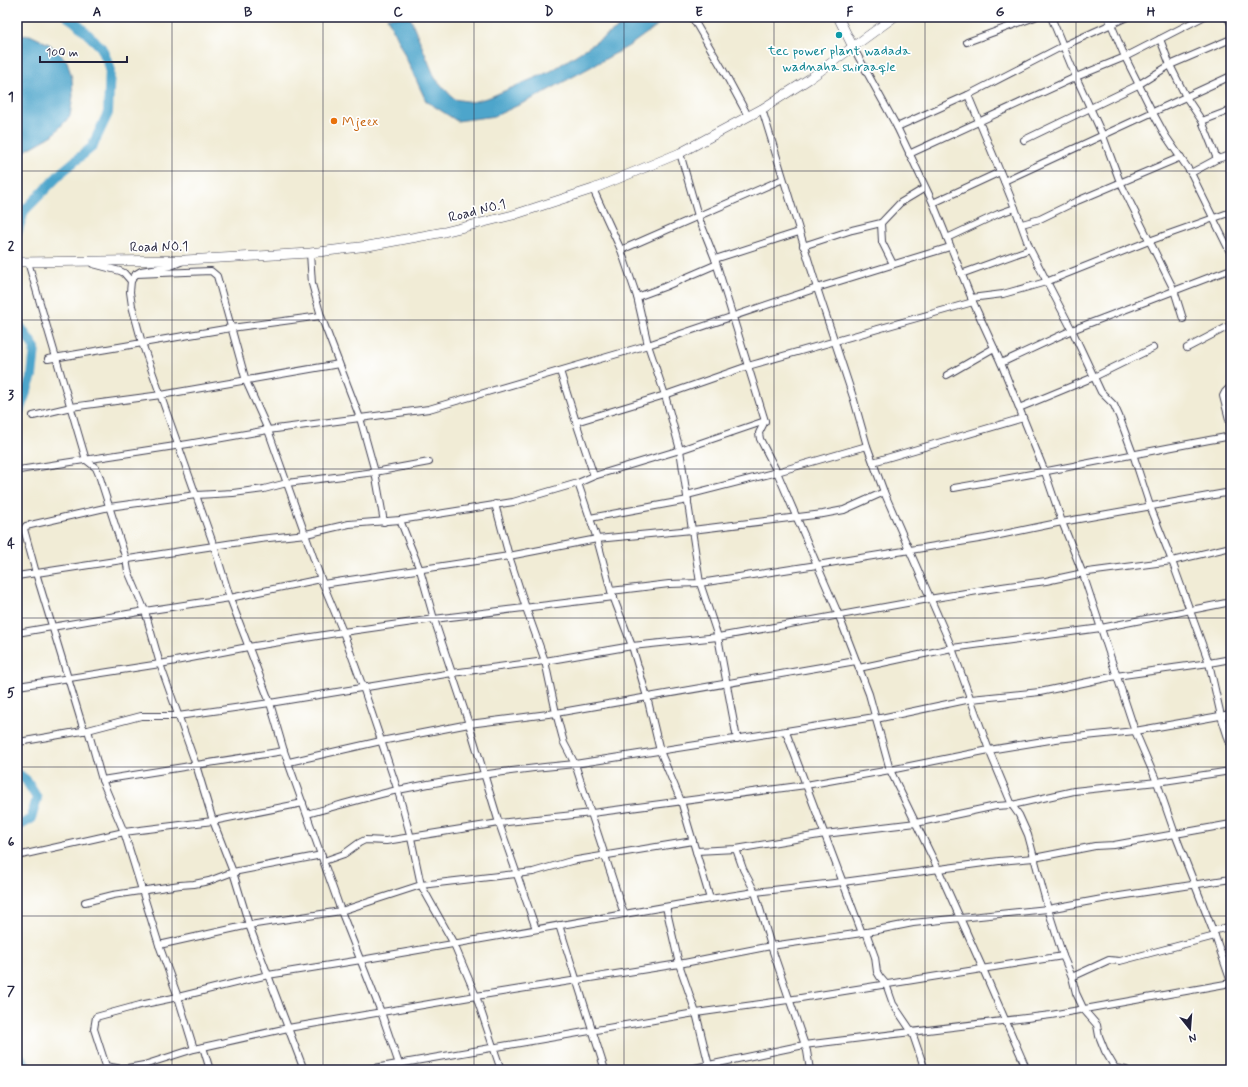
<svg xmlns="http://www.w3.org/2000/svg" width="1248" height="1087" font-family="Mynerve,sans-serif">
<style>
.water{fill:#4ea5cb;stroke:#386483}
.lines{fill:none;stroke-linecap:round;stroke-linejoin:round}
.river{stroke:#4ea5cb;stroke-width:10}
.minor-casing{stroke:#414052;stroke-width:8}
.highway-casing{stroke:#414052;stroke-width:10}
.minor{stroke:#fff;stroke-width:6}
.highway{stroke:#fff;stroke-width:9}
.grid{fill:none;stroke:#22223b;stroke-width:1;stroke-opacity:0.55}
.culture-dot{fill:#0f9aa8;stroke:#fff;stroke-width:1.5}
.food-dot{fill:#e8710a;stroke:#fff;stroke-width:1.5}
.labels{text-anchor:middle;stroke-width:3.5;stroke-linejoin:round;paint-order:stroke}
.culture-label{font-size:14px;fill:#0d838f;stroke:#fff}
.food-label{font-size:14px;fill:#c56008;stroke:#fff;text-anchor:start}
.street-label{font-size:14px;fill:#22223b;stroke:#fff}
.neatline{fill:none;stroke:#22223b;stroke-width:1.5}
.grid-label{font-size:13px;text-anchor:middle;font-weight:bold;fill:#22223b}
</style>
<rect width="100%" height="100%" fill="#fff"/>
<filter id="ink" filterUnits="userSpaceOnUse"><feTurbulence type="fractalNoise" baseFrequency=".025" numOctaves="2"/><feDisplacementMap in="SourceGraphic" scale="8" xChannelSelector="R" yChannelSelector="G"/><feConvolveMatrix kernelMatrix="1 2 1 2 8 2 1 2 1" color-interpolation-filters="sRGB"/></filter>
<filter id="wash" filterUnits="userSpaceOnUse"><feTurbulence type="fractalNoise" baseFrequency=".012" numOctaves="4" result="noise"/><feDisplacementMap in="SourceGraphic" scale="16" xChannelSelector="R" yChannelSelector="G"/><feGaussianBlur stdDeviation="0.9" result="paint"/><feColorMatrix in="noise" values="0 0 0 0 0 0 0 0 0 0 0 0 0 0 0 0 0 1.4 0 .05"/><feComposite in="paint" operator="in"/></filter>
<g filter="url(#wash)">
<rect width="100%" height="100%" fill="#f1ecd6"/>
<g class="water">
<polygon points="387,17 410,17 435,78 454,99 472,102 490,97 551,71 635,17 669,17 629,46 536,97 495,116 457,121 426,101"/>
<polygon points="30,35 51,45 67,61 72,78 73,96 70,116 53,135 25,151 17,152 17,36"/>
</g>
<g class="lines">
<g class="river">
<polyline points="17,233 24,211 63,171 92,147 108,113 110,67 101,47 74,21 68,17"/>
<polyline points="17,322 35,348 32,376 17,417"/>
<polyline points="17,773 26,780 37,798 31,819 17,827"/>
<polyline points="17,1053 29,1070"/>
</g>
</g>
</g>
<g filter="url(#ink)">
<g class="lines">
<g class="minor-casing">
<g id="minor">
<polyline points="692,17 722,68 748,116"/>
<polyline points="1051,17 1076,77 1103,136 1120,182 1174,290 1183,319"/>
<polyline points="1108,17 1125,57 1153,113 1165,135 1191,173 1231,254"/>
<polyline points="1227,17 1231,23"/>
<polyline points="1160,39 1170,65 1186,97 1202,121 1217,159"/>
<polyline points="967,42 1035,17"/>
<polyline points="853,47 897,127 933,203 973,302 1001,363 1045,472 1062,522 1083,574 1135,731 1157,782 1175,834 1215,936 1231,982"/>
<polyline points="968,95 1004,181 1231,76"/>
<polyline points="762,109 817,288 854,400 867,446 884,492 952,648 989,750 1012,805 1019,815 1028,835 1048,909 1063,956 1072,977 1076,993 1084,1010 1097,1025 1099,1036 1105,1051 1115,1068 1126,1070"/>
<polyline points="1202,121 1231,110"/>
<polyline points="897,127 968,95 1063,46 1127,17"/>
<polyline points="1024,140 1138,85 1170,65 1231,39"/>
<polyline points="680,153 698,216 715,259 765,421 759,433 760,439 777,472 837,611 869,694 890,770 938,869 983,969 1027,1070"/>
<polyline points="909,154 1076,77 1125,57 1203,17"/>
<polyline points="1191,173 1217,159 1231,155"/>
<polyline points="1004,181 1015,208"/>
<polyline points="593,189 621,250 637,297 648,345 665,395 680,450 700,583 718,637 737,739"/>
<polyline points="933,203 1000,172"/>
<polyline points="881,223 882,242 893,264"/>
<polyline points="1022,224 1040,219 1077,201 1181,157"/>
<polyline points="803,246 852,230 881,223 900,203 925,188"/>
<polyline points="621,250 783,179"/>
<polyline points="310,253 312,284 321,316 360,418 375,472 384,522"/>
<polyline points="715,259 799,232"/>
<polyline points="183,261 171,266 141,271 136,274 131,281 130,292 132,306 142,343 214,546 230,598 270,703 284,751 341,911 381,1012 401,1070"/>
<polyline points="28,262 86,460 96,468 99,475 126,559 128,571 145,611 160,664 196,765 213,821 233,872 249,925 304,1070"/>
<polyline points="93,264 120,271 124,273 131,281"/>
<polyline points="136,274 211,271 217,276 246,381 268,430 321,579 343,632 363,687 398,791 411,838 421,885 454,944 476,996 501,1070"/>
<polyline points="961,274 1030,249"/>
<polyline points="637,297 664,287 715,265"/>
<polyline points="971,298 1003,294 1046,282 1149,241 1231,212"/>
<polyline points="1187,348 1231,325"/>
<polyline points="48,359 231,328 321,316"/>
<polyline points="1001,363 1072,330 1231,269"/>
<polyline points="560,371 576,422 594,476"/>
<polyline points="947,375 994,348"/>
<polyline points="1231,386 1225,392 1223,396 1231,427"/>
<polyline points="1019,408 1094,377 1153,348"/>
<polyline points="33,416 71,407 161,395 339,364"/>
<polyline points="576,422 665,395 748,366 973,302"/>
<polyline points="873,462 1023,418"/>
<polyline points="19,470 188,444 268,430 429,409 648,345 817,288 950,247"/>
<polyline points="578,483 597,539 611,591 632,646 647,697 660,751 681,801 710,899"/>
<path d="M954 488C1047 472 1138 453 1231 436"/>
<polyline points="687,495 777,472 867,446"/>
<polyline points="495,504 509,556 526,608 545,661 556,713 564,743 575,764 624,914"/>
<polyline points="590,518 688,500"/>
<polyline points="400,520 420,570 434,619 469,724 499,823 536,929"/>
<polyline points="17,576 260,539 306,534 349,524 400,520 513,502 578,483 594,476 680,450 765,421"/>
<polyline points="323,584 509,556 597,539 692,530 823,514 844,510 884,492"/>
<polyline points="611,591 669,584 700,583 817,565 985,538 1062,522 1231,492"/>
<polyline points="17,633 145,611 230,598 321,579"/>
<polyline points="1231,659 1209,663 1221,716 1231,747"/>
<polyline points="859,668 952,648 1101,628 1231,602"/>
<polyline points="18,686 160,664 248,647 343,632 434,619 614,597"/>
<polyline points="876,719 971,699 1040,692 1116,676 1209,663 1172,561 1150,506 1133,454 1119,416 1114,405 1101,392 1072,330 1030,249 1015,208 998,214 947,238"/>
<polyline points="88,730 102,780 124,832 159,945 178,997 268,975 361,960 710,899 755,892 843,882 999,861 1034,858 1095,846 1114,845 1231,824"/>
<polyline points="84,731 36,573 24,529 26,526 109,507 196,495 233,493 264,489 287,483 375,472 429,462"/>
<polyline points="786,732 862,933"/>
<polyline points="19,742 88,730 141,716 178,716 270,703 452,673 545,661 632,646 718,637 929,599 1002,587 1046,581 1088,572 1172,561 1231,547"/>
<polyline points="289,762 381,741 469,724 556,713 856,661"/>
<polyline points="102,780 284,751"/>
<path d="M307 814C337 806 367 797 398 790 456 778 516 769 575 764L875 717"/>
<polyline points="736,849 743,869 755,892 771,946 807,1051 810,1070"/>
<polyline points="696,851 736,849 825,834 916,823 996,806 1012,805 1074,791 1157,782 1231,771"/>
<polyline points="17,856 124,832 213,821 303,803"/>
<polyline points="324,861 344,854 359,843 365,840 386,841 499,823 592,813 806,785 890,770 989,750 1056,739 1135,731 1231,714"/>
<polyline points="85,902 113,895 180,885 194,884 209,881 233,872 322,855"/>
<polyline points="666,907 679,964 696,1013 710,1070"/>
<polyline points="559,925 605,1070"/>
<polyline points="1213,931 1231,926"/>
<polyline points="866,932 875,957 877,972 880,977 886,984 893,1004 912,1032 925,1070"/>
<polyline points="159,945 249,925 341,911 421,885 533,872 571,861 693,841"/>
<polyline points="1072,977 1109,960 1120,961 1215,936"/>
<polyline points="203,1047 210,1070"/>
<polyline points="194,1049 178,997 140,1005 96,1017 94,1029 106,1066 122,1069 144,1065 194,1049 288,1028 476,996 679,964 771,946 862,933 913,923 1048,909 1113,897 1231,879"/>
<polyline points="363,1070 689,1014 788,1000 1063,956"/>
<polyline points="685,1070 804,1045 1051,1015 1231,983"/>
<polyline points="1005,1070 1025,1067"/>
</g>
</g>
<g class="highway-casing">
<g id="highway">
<polyline points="838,17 853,47"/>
<polyline points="17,262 185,260 310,253 368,246 444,232 513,215 593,189 680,153 762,109 809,79 894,17"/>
</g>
</g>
<use href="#minor" class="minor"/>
<use href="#highway" class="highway"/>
</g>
</g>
<path class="grid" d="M172 17V1070M323 17V1070M474 17V1070M624 17V1070M774 17V1070M925 17V1070M1076 17V1070M17 171H1231M17 320H1231M17 469H1231M17 618H1231M17 767H1231M17 916H1231"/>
<circle class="culture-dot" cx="839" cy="35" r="4"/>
<circle class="food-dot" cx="334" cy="121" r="4"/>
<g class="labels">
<g class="culture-label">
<text x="839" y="55">tec power plant wadada<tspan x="839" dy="16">wadnaha shiraaqle</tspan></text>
</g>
<g class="food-label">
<text x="342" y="126">Mjeex</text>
</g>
<g class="street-label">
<text transform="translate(477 210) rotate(-14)" y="5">Road NO.1</text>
<text transform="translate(159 246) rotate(-1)" y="5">Road NO.1</text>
</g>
</g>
<rect width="1248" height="1087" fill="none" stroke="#fff" stroke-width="44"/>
<g transform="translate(1190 1029) rotate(163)" stroke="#ffffff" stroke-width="3" paint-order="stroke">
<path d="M0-3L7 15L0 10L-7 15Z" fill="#22223b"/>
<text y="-6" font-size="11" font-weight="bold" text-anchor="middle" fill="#22223b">N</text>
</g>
<path d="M40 56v6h87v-6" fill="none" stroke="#22223b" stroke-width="2"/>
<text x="46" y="56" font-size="12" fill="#22223b" stroke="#ffffff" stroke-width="3" paint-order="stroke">100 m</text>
<rect x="22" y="22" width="1204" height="1043" class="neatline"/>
<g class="grid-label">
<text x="97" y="16">A</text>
<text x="248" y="16">B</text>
<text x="398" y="16">C</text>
<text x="549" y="16">D</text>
<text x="699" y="16">E</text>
<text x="850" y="16">F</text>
<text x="1000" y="16">G</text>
<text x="1151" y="16">H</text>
<text x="11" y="101">1</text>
<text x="11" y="250">2</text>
<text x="11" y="399">3</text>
<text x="11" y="548">4</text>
<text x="11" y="697">5</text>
<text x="11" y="846">6</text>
<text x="11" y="995">7</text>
</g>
</svg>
